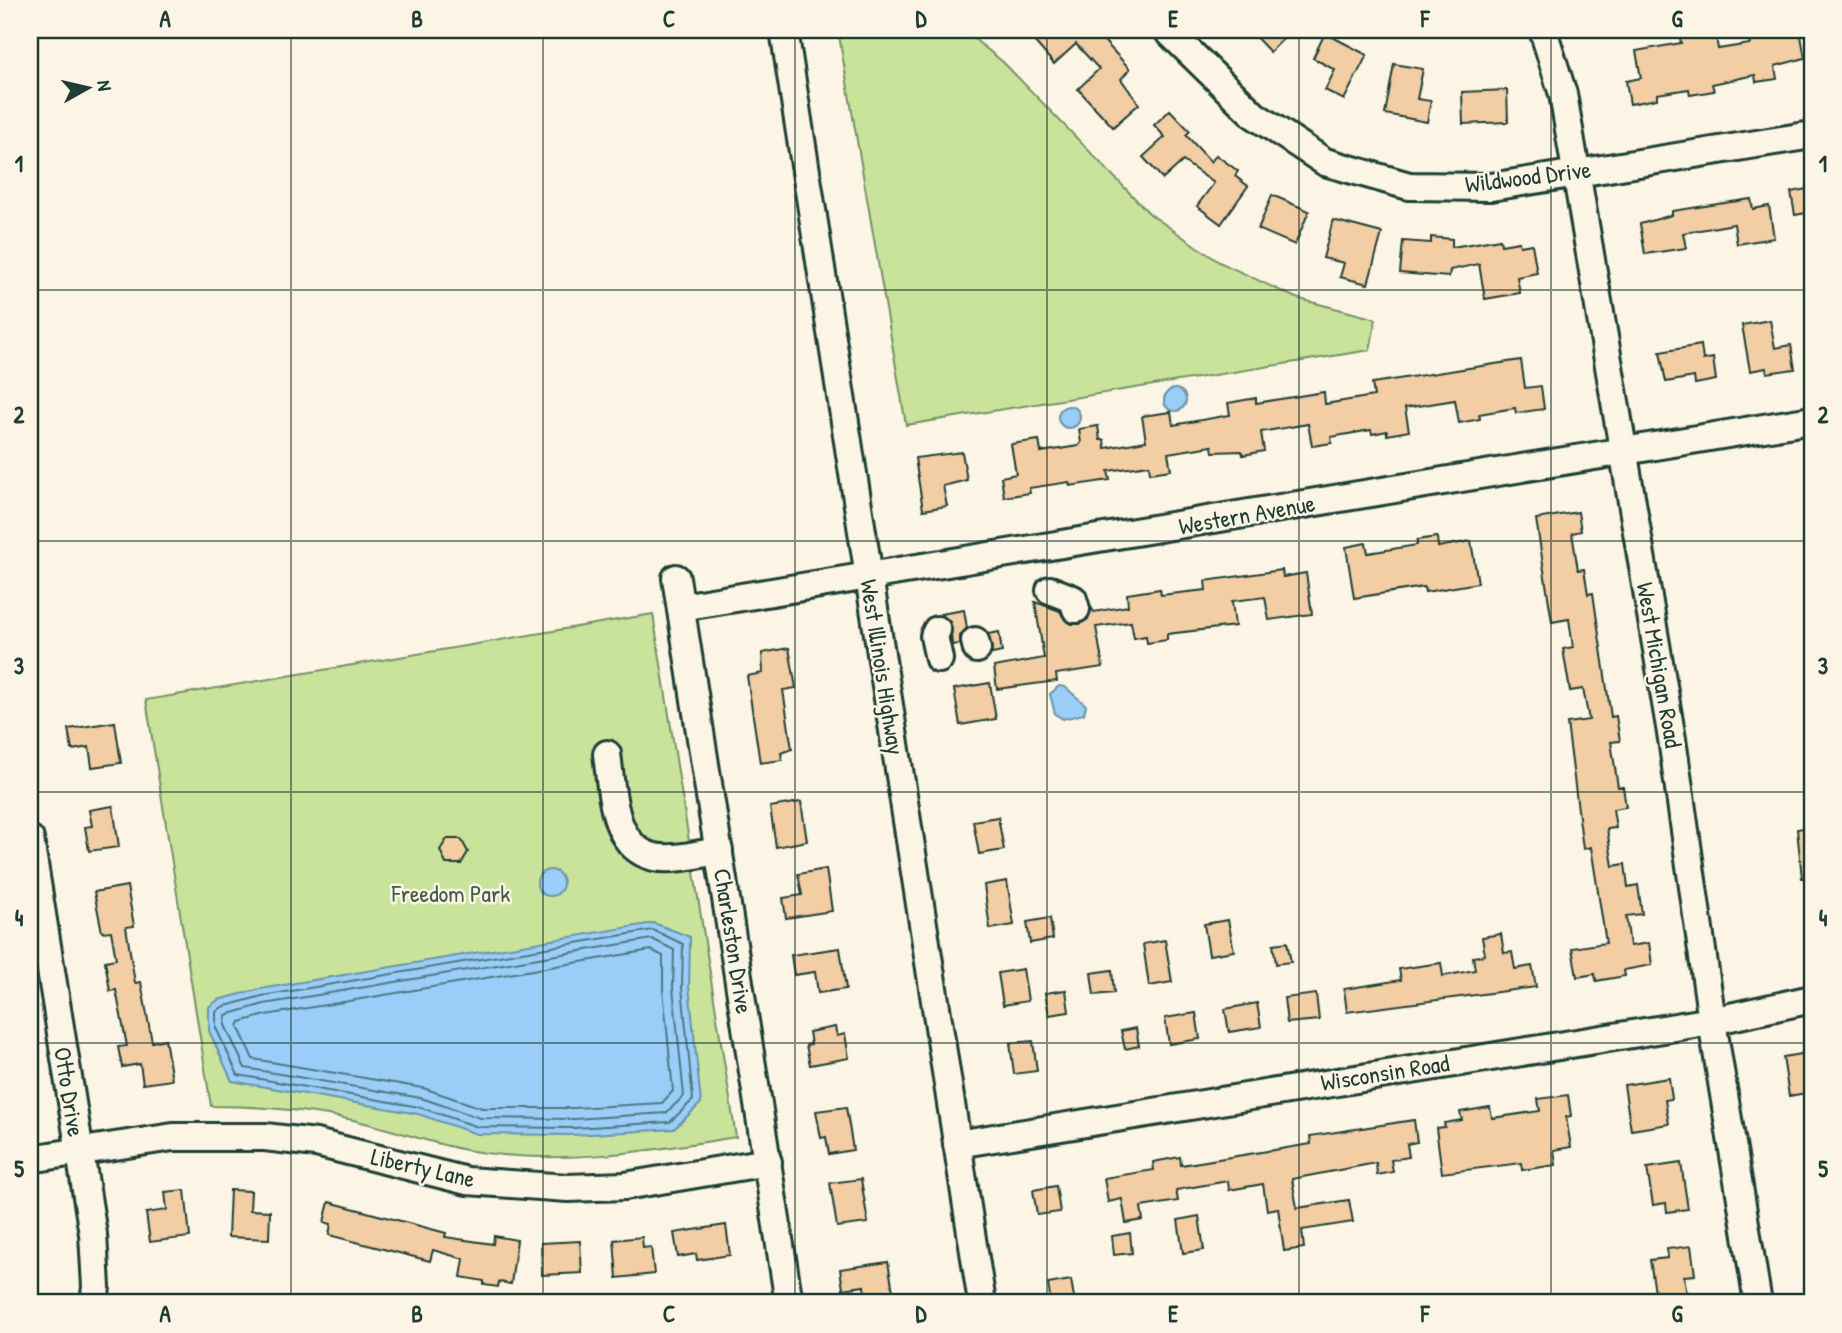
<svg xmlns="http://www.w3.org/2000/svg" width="1842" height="1333" font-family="'Patrick Hand',sans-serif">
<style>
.green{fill:#c9e39a;stroke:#749067;stroke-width:2}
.water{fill:#9acef8;stroke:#6994aa;stroke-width:2}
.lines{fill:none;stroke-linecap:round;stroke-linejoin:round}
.shore{stroke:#507782;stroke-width:2}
.building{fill:#f3cda3;stroke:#1f3d34;stroke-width:2}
.minor-casing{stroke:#1f3d34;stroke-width:32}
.minor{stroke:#fcf5e5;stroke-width:26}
.grid{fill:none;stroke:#1f3d34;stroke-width:2;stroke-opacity:0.55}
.labels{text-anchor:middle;stroke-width:5;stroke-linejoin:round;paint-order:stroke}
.street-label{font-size:24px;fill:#1f3d34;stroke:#fcf5e5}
.park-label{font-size:24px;fill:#415e48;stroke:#fcf5e5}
.neatline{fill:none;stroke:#1f3d34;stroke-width:2.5}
.grid-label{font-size:23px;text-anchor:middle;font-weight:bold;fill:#1f3d34}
</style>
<rect width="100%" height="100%" fill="#fcf5e5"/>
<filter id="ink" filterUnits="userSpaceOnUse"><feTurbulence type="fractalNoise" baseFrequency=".0143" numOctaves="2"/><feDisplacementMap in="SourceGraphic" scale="14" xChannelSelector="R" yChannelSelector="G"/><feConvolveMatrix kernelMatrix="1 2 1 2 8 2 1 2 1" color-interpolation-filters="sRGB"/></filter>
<g filter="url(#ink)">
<g class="green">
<polygon points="838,30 963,30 1003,62 1150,214 1219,262 1296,298 1376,319 1370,350 906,425"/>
<path d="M653 614 736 1137C645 1152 553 1167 461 1149 423 1141 386 1127 348 1119 303 1109 257 1106 211 1106L146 700Z"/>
</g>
<g class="water">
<circle cx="1175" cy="400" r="11"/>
<circle cx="1069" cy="417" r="11"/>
<polygon points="1059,686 1065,687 1086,705 1084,714 1063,719 1055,714 1050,694"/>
<circle cx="550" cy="883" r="13"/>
<polygon points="654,923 690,937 689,986 701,1103 674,1129 574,1135 477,1134 418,1114 232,1081 209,1031 209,1007 218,1000 260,989"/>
</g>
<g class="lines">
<g class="shore">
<polygon points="653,930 683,944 682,987 693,1100 670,1122 574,1128 478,1127 419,1107 238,1075 216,1028 216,1012 222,1007 262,996"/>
<polygon points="652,939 674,950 673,988 684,1096 666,1113 574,1119 480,1118 421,1098 245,1068 225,1025 226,1015 264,1004"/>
<polygon points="651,950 663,956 663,989 673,1091 662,1103 574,1108 482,1108 423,1088 253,1059 238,1026 240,1022 266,1015"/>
</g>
</g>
<g class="building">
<polygon points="1046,30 1094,30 1130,69 1121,79 1139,104 1113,127 1078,89 1099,69 1076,44 1054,64 1034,41"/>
<polygon points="1249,30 1292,30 1270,52"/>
<polygon points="1759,30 1800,30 1805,58 1775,66 1777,79 1756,82 1755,75 1712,84 1714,91 1690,95 1689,89 1657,94 1657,99 1630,104 1626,81 1641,78 1636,51 1681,43 1680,38 1715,32 1718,49 1750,44 1748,34 1760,33"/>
<polygon points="1325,33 1367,55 1344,100 1325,90 1335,70 1313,58"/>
<polygon points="1394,64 1423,69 1417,99 1431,101 1427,122 1385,114"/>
<polygon points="1507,90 1508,122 1463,124 1462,92"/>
<polygon points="1170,110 1190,131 1186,135 1211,162 1216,155 1238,171 1235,176 1248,186 1221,224 1197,206 1214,183 1183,161 1163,179 1143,157 1165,137 1154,125"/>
<polygon points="1812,188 1812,212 1795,215 1791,192"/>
<polygon points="1272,195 1309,211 1295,245 1258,229"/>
<polygon points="1751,199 1753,209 1769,206 1774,238 1737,244 1734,224 1683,233 1686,248 1645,254 1640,224 1672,215 1672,211"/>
<polygon points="1333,220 1382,233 1368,284 1340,277 1344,263 1323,258"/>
<polygon points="1431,237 1452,239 1452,247 1500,239 1501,245 1519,242 1520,246 1532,244 1537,273 1517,277 1520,293 1485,299 1479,264 1450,270 1449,277 1400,273 1403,241 1431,243"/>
<polygon points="1770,320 1775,348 1791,345 1795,369 1767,373 1766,368 1750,371 1742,325"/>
<polygon points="1701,345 1703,360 1713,358 1716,380 1695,384 1694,377 1666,382 1660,352"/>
<polygon points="1521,360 1525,388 1541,386 1544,409 1516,413 1515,408 1479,414 1480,419 1459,423 1455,400 1405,408 1409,431 1387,435 1387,431 1372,434 1371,430 1331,437 1332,443 1312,446 1308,424 1261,432 1264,451 1243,455 1242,451 1213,452 1212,446 1168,453 1171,470 1150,473 1149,465 1108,471 1110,480 1070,486 1069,482 1029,488 1030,493 1004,497 1001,477 1016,474 1011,444 1039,440 1041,452 1078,446 1081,443 1079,429 1098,426 1100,440 1104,440 1105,448 1146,441 1142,416 1171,412 1173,425 1230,415 1228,403 1256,398 1256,403 1324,392 1325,404 1374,396 1372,383"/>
<polygon points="962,452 967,480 943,486 947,506 923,510 915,458"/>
<polygon points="1578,512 1581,531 1572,533 1578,570 1584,569 1588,594 1593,593 1611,717 1616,716 1620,741 1611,742 1618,787 1623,787 1626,807 1613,809 1616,828 1607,829 1613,866 1625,864 1628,887 1638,885 1642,914 1626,916 1630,946 1649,943 1652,965 1624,970 1625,976 1596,981 1595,974 1577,977 1572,948 1606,943 1591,847 1583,849 1567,723 1589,720 1583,689 1570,691 1563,649 1573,647 1569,619 1552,622 1536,519"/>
<polygon points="1437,537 1438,547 1471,541 1478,583 1425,592 1424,587 1354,598 1346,547 1366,543 1368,553 1417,545 1417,540"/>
<polygon points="1282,570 1283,577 1306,573 1312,614 1269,620 1265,597 1232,601 1235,626 1167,634 1167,640 1147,643 1146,636 1134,638 1131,622 1096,627 1103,667 1056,674 1057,681 997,689 994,667 1044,658 1035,602 1060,611 1065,620 1072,624 1080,624 1088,619 1091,607 1094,612 1128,606 1127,594 1160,589 1161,595 1206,590 1205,581"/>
<polygon points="964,610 967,628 960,636 960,644 952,645 950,622 941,614"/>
<polygon points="999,632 1002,652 992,654 988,634"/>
<polygon points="789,648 796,688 783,690 792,749 781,753 782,760 760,763 747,676 763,673 762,653"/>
<polygon points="990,683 996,719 960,725 954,689"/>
<polygon points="115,722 121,763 92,767 89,747 72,750 68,729"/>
<polygon points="801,802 807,841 776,847 770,807"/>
<polygon points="113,806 119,847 89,851 85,827 92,826 89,810"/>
<polygon points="998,817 1004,850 979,854 973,821"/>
<polygon points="1812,827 1812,878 1802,878 1797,829"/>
<polygon points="447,839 461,839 468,852 461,864 446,864 440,850"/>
<polygon points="826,869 832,911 786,918 783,898 802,895 798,874"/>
<polygon points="1007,881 1014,925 990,929 984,885"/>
<polygon points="127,886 134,926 126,927 135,983 141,982 152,1042 165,1039 172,1080 143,1084 140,1064 122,1067 118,1047 127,1046 116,990 110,991 105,961 116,959 111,931 102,932 94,892"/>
<polygon points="1050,918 1053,939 1030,943 1027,922"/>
<polygon points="1228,920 1234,951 1209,955 1204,924"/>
<polygon points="1501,934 1504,953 1512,952 1515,969 1532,966 1536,987 1347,1012 1344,989 1401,980 1399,969 1441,963 1443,976 1475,970 1473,957 1485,955 1482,937"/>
<polygon points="1165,940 1172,982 1149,986 1143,944"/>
<polygon points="1287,942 1291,962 1276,964 1273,944"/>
<polygon points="840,948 846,989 818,993 815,972 794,975 791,955"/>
<polygon points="1023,969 1028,1001 1003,1005 998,973"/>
<polygon points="1112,970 1114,993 1094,995 1091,973"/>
<polygon points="1066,990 1069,1012 1049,1015 1045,993"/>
<polygon points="1316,994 1319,1020 1287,1023 1284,998"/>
<polygon points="1257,1003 1261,1027 1229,1032 1225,1009"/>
<polygon points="1196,1013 1200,1039 1169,1044 1165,1018"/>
<polygon points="835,1027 837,1036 845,1034 849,1058 810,1065 806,1045 811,1044 809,1032"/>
<polygon points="1136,1028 1139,1046 1125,1049 1121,1031"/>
<polygon points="1033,1041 1037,1071 1014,1074 1010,1043"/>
<polygon points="1812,1052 1812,1092 1789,1096 1783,1057"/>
<polygon points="1669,1078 1672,1099 1665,1100 1669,1124 1631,1130 1624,1085"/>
<polygon points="1568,1095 1571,1116 1566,1117 1571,1147 1554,1150 1556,1165 1522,1170 1521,1163 1442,1173 1436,1128 1445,1127 1444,1123 1462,1120 1460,1112 1490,1107 1492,1118 1540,1111 1538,1099"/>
<polygon points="846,1107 853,1150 829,1154 826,1137 821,1138 816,1111"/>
<polygon points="1414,1120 1417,1142 1407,1144 1409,1157 1391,1160 1393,1172 1377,1175 1376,1163 1292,1179 1297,1208 1349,1200 1353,1222 1302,1230 1304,1248 1284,1251 1278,1208 1267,1210 1263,1184 1229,1190 1228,1181 1176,1190 1178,1201 1141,1207 1143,1220 1126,1223 1122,1199 1108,1202 1104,1178 1154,1170 1153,1162 1180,1157 1181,1165 1311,1144 1310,1136"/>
<polygon points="1681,1163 1688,1209 1667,1212 1666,1203 1653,1205 1647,1168"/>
<polygon points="861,1179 868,1223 837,1227 830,1183"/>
<polygon points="1056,1186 1060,1212 1037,1215 1033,1190"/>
<polygon points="185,1190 190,1237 150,1242 146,1213 167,1210 165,1192"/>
<polygon points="230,1190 251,1191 250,1210 270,1211 269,1239 228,1237"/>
<polygon points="329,1202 446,1233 445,1237 493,1244 494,1236 517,1240 511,1284 499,1282 498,1287 484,1285 484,1281 461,1277 464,1259 433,1250 430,1261 329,1235 331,1224 324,1222"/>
<polygon points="1199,1216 1204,1250 1183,1253 1178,1220"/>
<polygon points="726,1225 730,1255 697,1260 696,1254 678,1257 674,1233"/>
<polygon points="1130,1233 1132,1253 1114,1255 1112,1236"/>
<polygon points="642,1237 643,1248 651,1247 654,1274 617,1278 614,1240"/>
<polygon points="580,1241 582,1273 542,1275 541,1243"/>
<polygon points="1691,1246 1695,1275 1684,1276 1687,1295 1656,1299 1650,1260 1668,1258 1667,1249"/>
<polygon points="888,1262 895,1303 866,1303 864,1286 843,1289 840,1269"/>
<polygon points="1071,1280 1075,1303 1051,1303 1048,1284"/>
</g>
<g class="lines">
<g class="minor-casing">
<g id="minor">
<path d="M784 30C852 454 914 879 982 1303"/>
<polyline points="1167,30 1254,115 1325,162 1409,186 1491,187 1812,135"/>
<polyline points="1543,30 1563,94 1672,739 1712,1021 1758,1303"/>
<polyline points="676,578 789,1303"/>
<polyline points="1050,590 1073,599 1076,609"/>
<polyline points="681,607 1812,420"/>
<polyline points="937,630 934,636 939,659"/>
<polyline points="975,641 977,649"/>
<path d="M607 754C612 788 611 847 654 857 674 861 698 854 719 851"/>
<polyline points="30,839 93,1234 96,1287 94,1303"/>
<polyline points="957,1144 1712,1021 1812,999"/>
<polyline points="30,1159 173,1137 265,1137 316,1143 467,1181 568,1188 625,1186 768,1162"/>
</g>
</g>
<use href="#minor" class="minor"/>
</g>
</g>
<path class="grid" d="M291 30V1303M543 30V1303M795 30V1303M1047 30V1303M1299 30V1303M1551 30V1303M30 290H1812M30 541H1812M30 792H1812M30 1043H1812"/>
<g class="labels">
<g class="street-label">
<text transform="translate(1528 177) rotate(-7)" y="8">Wildwood Drive</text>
<text transform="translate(1247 515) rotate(-10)" y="8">Western Avenue</text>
<text transform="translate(1659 665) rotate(80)" y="8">West Michigan Road</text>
<text transform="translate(882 667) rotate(81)" y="8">West Illinois Highway</text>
<text transform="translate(733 941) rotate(81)" y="8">Charleston Drive</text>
<text transform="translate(1385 1073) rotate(-9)" y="8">Wisconsin Road</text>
<text transform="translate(69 1092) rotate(81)" y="8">Otto Drive</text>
<text transform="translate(423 1168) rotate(13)" y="8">Liberty Lane</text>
</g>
<g class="park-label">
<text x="451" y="902">Freedom Park</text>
</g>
</g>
<rect width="1842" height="1333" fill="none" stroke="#fcf5e5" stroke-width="77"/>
<g transform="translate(88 88) rotate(82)" stroke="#fcf5e5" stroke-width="5" paint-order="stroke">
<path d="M0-5L12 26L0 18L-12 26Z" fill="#1f3d34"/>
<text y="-10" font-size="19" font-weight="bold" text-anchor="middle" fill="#1f3d34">N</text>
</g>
<rect x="38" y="38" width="1766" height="1256" class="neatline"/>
<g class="grid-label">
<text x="165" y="27">A</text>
<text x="417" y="27">B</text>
<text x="669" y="27">C</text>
<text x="921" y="27">D</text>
<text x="1173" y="27">E</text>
<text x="1425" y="27">F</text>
<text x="1677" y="27">G</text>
<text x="19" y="172">1</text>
<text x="1823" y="172">1</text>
<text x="19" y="423">2</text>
<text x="1823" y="423">2</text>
<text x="19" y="674">3</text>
<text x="1823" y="674">3</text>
<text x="19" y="926">4</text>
<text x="1823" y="926">4</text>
<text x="19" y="1177">5</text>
<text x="1823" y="1177">5</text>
<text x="165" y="1322">A</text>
<text x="417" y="1322">B</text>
<text x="669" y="1322">C</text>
<text x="921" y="1322">D</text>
<text x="1173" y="1322">E</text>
<text x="1425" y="1322">F</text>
<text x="1677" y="1322">G</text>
</g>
</svg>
